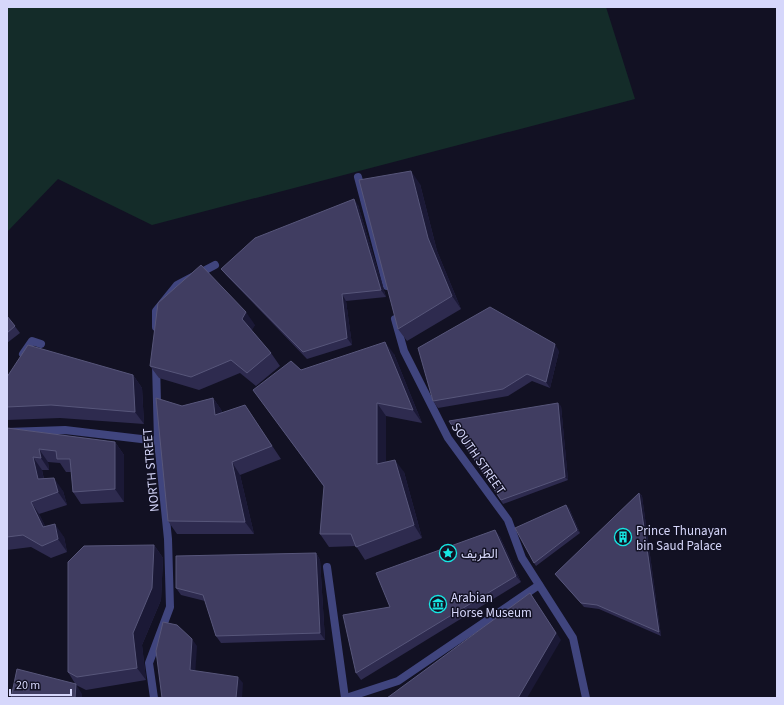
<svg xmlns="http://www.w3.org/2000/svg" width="784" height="705" font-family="'Source Sans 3',Vazirmatn,sans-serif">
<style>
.green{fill:#142c29}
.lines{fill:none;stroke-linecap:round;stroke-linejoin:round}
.pedestrian{stroke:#40457e;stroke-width:8}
.wall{fill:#2e2b4f}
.shaded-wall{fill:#1b1936}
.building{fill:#403d61;stroke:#57567a}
.labels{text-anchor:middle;stroke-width:3;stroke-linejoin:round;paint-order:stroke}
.street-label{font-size:13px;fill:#d6d7fb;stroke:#121123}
.poi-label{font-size:13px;fill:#d6d7fb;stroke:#121123;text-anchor:start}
</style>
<rect width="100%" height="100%" fill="#121123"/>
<polygon class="green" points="7,7 606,7 635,99 152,225 58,179 7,232"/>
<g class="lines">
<g class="pedestrian">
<polyline points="358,177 387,286"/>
<polyline points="395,319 404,351 448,438 508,520 522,558 573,638 586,698"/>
<polyline points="156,327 156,311 177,285 215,265"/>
<polyline points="23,354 32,341 41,344"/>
<polyline points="7,432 65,430 158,441"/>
<polyline points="327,567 345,698"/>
<polyline points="154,698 149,663 170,607 168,539 158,441 156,364"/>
<polyline points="346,698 398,681 539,585"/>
</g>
</g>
<g class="wall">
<polygon points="420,184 437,251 461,309 407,341 398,329"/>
<polygon points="358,205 386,297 346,301 352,345 307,359 226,275 221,269"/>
<polygon points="7,316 20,333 7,343"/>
<polygon points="255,325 251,330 271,353 280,366 256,386 240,373 199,390 159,378 150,366"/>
<polygon points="559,351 550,388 532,381 508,396 438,408 433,401"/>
<polygon points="394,354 422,423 386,416 386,462 404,472 422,538 365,560 356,546 329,547 320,534 324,487 253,390 301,370"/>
<polygon points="133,375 142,388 144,424 60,418 7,420 7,377"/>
<polygon points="213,398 222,411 222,413 245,405 281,459 240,475 254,534 177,534 168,521 182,406"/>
<polygon points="561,406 568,480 503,504 449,421"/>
<polygon points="7,428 115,442 124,455 124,502 81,504 73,492 71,472 66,472 60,463 48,462 49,470 42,470 44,479 63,491 67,505 39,514 45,526 64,537 67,552 51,558 31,547 7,550"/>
<polygon points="639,493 642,496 661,636 599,609 584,607 555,574"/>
<polygon points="569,508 580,533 536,566 534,563"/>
<polygon points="495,530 500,537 521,582 361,680 356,673"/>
<polygon points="154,545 163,558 161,600 142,645 146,680 86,690 76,685 68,672"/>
<polygon points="316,553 320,560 325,640 221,643 216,636 205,601 181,595 176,588"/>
</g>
<g class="shaded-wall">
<polygon points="411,171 420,184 437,251 461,309 452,296 428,238"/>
<polygon points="354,199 358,205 386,297 381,290"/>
<polygon points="342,294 346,301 352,345 347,338"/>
<polygon points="246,312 255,325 251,332 242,319"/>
<polygon points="385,342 394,354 422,423 413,410"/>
<polygon points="555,344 559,351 550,388 546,382"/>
<polygon points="133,375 142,388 144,424 135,412"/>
<polygon points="213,398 222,411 224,428 215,415"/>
<polygon points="377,403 386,416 386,476 377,464"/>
<polygon points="558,403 561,406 568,480 565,477"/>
<polygon points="115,442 124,455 124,502 115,489"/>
<polygon points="39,449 48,462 49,470 41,458"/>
<polygon points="33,457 42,470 46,492 38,479"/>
<polygon points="395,460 404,472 422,538 414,525"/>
<polygon points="232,462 240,475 254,534 245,522"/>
<polygon points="54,478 63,491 67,505 58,492"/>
<polygon points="639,493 642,496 661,636 659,632"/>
<polygon points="31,502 39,514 52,539 43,527"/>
<polygon points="566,505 569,508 580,533 577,530"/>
<polygon points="55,524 64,537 67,552 58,539"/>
<polygon points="495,530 500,537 521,582 516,576"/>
<polygon points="154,545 163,558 161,600 142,645 146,680 137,668 133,633"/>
<polygon points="316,553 320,560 325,640 320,633"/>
<polygon points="535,600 561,640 527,698 518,698"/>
<polygon points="192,639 197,646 195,677 190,670"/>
<polygon points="238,677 243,683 242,698 236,698"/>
<polygon points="76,684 82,694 82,698 75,698"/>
</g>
<g class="building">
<polygon points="411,171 428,238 452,296 398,329 359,180"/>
<polygon points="354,199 381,290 342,294 347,338 303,352 221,269 255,238"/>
<polygon points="201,265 246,312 242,319 271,353 247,373 231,360 191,377 150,366 158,303"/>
<polygon points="490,307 555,344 546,382 527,374 503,389 433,401 418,348"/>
<polygon points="7,316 15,326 7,333"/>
<polygon points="385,342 413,410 377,403 377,464 395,460 414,525 356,547 351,534 320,534 324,486 253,390 291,361 301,370"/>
<polygon points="28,345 133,375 135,412 51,405 7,407 7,377"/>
<polygon points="156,398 182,406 213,398 215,415 245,405 272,446 232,462 245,522 168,521"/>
<polygon points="558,403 565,477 501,500 449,421"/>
<polygon points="7,428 115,442 115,489 73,492 70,459 57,459 56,451 39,449 41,458 33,457 38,479 54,478 58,492 31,502 43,527 55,524 58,539 42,546 23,535 7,537"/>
<polygon points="639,493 659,632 597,605 581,603 555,574"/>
<polygon points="566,505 577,530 534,563 515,528"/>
<polygon points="495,530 516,576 356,673 343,615 390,607 376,573"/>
<polygon points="154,545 152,588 133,633 137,668 77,677 68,672 68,562 84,546"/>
<polygon points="316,553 320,633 216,636 203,595 176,588 176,556"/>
<polygon points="530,593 556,633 518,698 387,698"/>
<polygon points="163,622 177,625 192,639 190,670 238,677 236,698 162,698 156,651"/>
<polygon points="17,669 76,684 75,698 11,698"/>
</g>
<defs>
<g id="building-ring" transform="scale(0.9)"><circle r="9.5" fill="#121123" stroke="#16e7e3" stroke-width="1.5"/><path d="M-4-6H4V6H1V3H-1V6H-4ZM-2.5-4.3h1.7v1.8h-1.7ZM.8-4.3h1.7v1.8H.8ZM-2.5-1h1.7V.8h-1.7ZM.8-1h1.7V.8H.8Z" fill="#16e7e3"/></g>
<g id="sight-ring" transform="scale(0.9)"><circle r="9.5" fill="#121123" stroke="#16e7e3" stroke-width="1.5"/><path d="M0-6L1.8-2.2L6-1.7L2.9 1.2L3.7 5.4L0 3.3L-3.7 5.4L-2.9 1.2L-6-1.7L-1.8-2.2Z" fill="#16e7e3"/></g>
<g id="museum-ring" transform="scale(0.9)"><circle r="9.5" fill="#121123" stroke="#16e7e3" stroke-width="1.5"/><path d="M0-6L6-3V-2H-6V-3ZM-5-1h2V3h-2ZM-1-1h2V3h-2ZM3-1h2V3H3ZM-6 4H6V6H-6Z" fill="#16e7e3"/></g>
</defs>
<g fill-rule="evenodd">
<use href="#building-ring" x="623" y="537"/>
<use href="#sight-ring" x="448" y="553"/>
<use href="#museum-ring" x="438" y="604"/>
</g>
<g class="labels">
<g class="street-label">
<text transform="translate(479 458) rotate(55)" y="5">SOUTH STREET</text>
<text transform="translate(150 470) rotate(-95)" y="5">NORTH STREET</text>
</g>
<g class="poi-label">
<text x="636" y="535">Prince Thunayan<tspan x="636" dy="15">bin Saud Palace</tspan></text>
<text x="461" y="558">الطريف</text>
<text x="451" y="602">Arabian<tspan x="451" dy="15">Horse Museum</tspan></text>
</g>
</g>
<rect width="784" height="705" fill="none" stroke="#d6d7fb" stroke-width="16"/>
<path d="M10 689v6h61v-6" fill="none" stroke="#d6d7fb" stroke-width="2"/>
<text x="16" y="689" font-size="12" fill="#d6d7fb" stroke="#121123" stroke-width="3" paint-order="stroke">20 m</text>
</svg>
